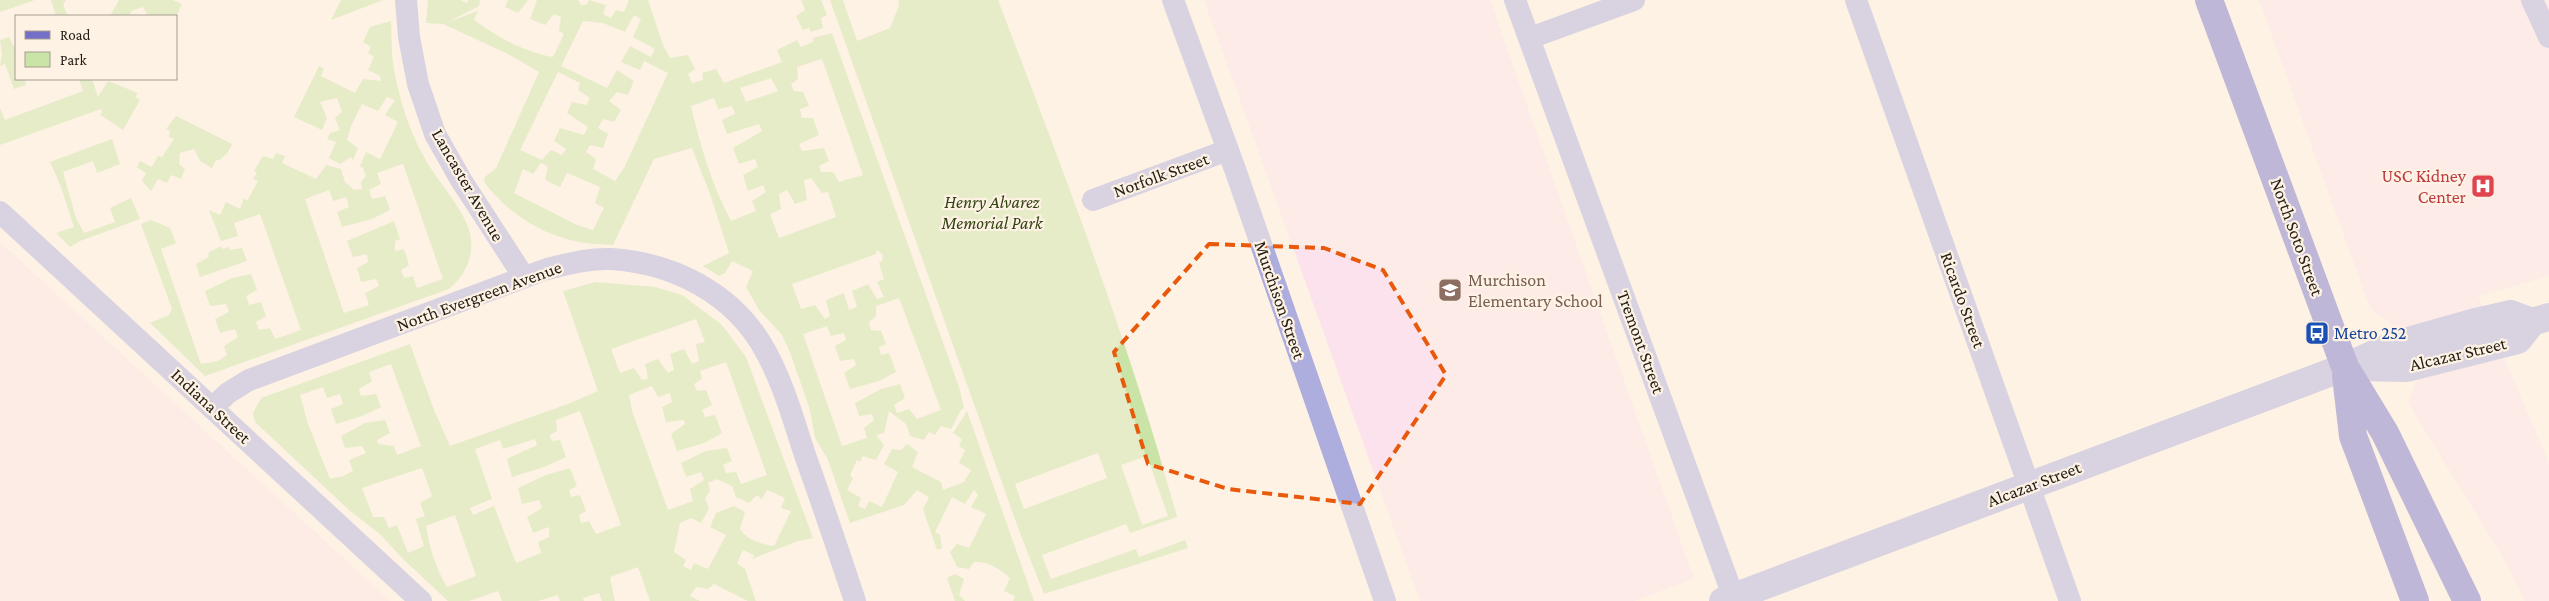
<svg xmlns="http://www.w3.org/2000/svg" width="2549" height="601" font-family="'Crimson Pro',serif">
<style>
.industrial{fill:#fde2e7}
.education{fill:#fbe2ec}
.green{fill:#cae3a6;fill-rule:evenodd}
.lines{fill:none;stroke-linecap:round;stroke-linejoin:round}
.minor{stroke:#adadde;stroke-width:22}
.tertiary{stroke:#adadde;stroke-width:28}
.primary{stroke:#746fc7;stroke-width:28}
.marked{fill:none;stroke:#e8590c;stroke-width:4;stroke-dasharray:10 6;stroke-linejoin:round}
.labels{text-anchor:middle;stroke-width:4.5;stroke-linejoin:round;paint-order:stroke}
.street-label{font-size:18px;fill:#221c13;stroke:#fdf2e4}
.health-label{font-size:18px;fill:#be3a42;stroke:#fdf2e4;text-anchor:end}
.park-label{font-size:18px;font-style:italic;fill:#314211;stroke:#fdf2e4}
.education-label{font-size:18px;fill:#785e54;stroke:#fdf2e4;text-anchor:start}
.transit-label{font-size:18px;fill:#164399;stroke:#fdf2e4;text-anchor:start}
</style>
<rect width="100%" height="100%" fill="#fdf2e4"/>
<polygon class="industrial" points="0,242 390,601 0,601"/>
<g class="education">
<polygon points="1204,0 1490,0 1694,579 1634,601 1420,601"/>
<polygon points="2259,0 2549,0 2549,276 2478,296 2549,463 2549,601 2525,601 2502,556 2408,403 2417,378 2389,322 2370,308"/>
</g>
<g class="green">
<polygon points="0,0 35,0 0,12"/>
<polygon points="51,0 66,0 63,5 68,16 56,16"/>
<polygon points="119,0 173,0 182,4 176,17 148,16 143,7 131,11 130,16 110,16"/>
<polygon points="341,0 383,0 331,20"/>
<path d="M428 0H460L467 3 468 0H480L479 6 448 22 478 11 474 20C497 37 525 52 553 57L564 34 559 31 561 17 554 14 545 25 530 19 537 0H578L581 5H586L589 0 606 5 603 14 611 18 616 10 624 12 629 0H648L663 45 670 58 688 55 695 69 688 74 692 83 703 80 702 73 716 69 724 83 782 62 777 50 797 40 801 47 813 42V38L832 33 959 387 964 408 961 410 951 429 941 426 935 435 929 432 924 440 910 436 906 424 889 411 884 433 876 435 884 445 876 460 863 456 860 462 857 460 850 475 853 478 847 490 861 498 858 506 865 509 869 501 882 507 898 472 884 464 892 449 901 450 907 444 918 452 912 467 941 482 943 490 964 482 971 470 959 463 965 450 959 446 962 439 953 433 967 411 1034 601H1013L1015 596 1004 591 1010 578C1000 569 988 561 974 562L969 569 957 567 950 552 957 544 969 548 986 514 971 507 978 495 974 490 965 504 952 497 935 532 940 535 942 548 937 550 923 509 929 497 917 490 904 505 850 523 828 460 815 438 810 410 791 355 782 335 759 310 746 287 753 271 732 261 725 273 719 276 703 266 729 253 710 194 692 148 654 159 613 245C599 244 584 244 570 240 536 231 505 210 484 182L485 177 496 168 539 72 508 54 443 24 426 23ZM634 15 641 19 633 37 655 49 651 57 630 46 621 62 640 70 644 61 668 73 624 168 615 181 593 169 596 159 586 152 590 145 603 148 608 134 598 128 603 119 614 122 621 110 609 101 617 92 628 95 634 81 617 70 607 88 561 66 583 21 603 23 625 32ZM822 59 863 175 839 182 833 172H821L819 166 829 161 824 148 802 151 799 144 819 135 813 118H802L800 109 809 106 803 92 794 91 791 84 798 79 797 67ZM558 72 580 83 578 90 590 98 586 105 572 102 567 113 588 127 584 135 560 128 554 141 566 149 562 155 551 150 542 160 520 150ZM771 78 778 91 746 102 740 88ZM714 98 718 109 732 106 735 114 722 120 727 134 759 124 762 131 733 148 739 164 755 159 758 167 743 175 748 191 763 185 766 192 752 201 756 211 731 221C712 186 700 145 691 106ZM541 163 548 166 545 180 560 187 567 173 600 187 595 203 604 208 593 230 577 225 514 193 523 169 533 174ZM811 178 822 193 828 192 836 217 779 238 770 214 781 209 779 194 787 190 795 204 807 200 804 180ZM877 250 883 255 882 261 879 263 884 279 877 282 884 297 877 299 868 284 852 291 857 307 849 310 844 293 826 300 830 316 825 319 815 305 801 309 792 284 876 254ZM899 298 941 410 917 419 909 409 897 413 894 405 905 398 900 384 881 389 855 403 859 416 872 414 874 420 864 428 867 438 842 446 803 334 827 326 831 336 844 333 846 340 835 346 840 361 854 359 856 365 844 373 850 389 879 381 896 372 889 353 881 355 879 347 886 344 881 331 871 330 869 322 876 316V306Z"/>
<polygon points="508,0 528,0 518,13 505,7"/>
<polygon points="801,0 821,0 827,15 821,18 823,28 811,32 809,28 803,30 796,16 805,10"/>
<path d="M830 0H843L857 41 890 28 899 6 898 0H998C1063 170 1129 341 1177 517L1130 533 1126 524 1042 555 1051 579 1136 549 1139 557 1185 540 1188 548 1044 594 1021 536ZM1098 453 1107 478 1024 509 1015 484ZM1147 456 1168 516 1142 525 1121 465Z"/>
<path d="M391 21C392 38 391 57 395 74 400 102 410 132 424 157 436 180 469 214 471 239 473 260 464 276 449 289L205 376 150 323 169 315 172 309 141 224 151 220 170 228 176 243 161 249 201 364 218 361 227 355 224 346 238 337 235 329 220 333 215 319 229 312 226 304 210 306 205 291 232 278 251 274 257 290 246 296 249 305 261 302 266 316 256 322 259 330 270 328 275 339 301 330 260 214 234 223 238 236 221 241 209 210 220 215 226 202 240 209 244 198 247 201 258 181 253 179 257 173 254 171 263 156 273 159 276 153 285 156 282 163 316 179 326 165 341 169 345 182 354 190 362 189 361 182 366 176 363 168 360 166 366 152 380 159 398 122 385 115 395 100 387 97 378 111 362 104 351 126 347 140 358 148 353 160 351 157 340 164 329 158 336 142 327 139 330 133 340 130 335 118 342 112 337 98 320 102 327 118 322 130 294 117 319 66 324 69 321 76 355 93 363 79 381 81 380 76 368 70 374 57 368 53 371 47 363 42 370 27ZM403 164 443 279 417 288 413 276 404 278 401 270 409 265 404 249 395 251V241L400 239 394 221 347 241 353 257 367 254 368 262 357 268 361 282 376 279 379 286 365 293 369 305 344 313 305 199 329 190 333 201 346 197 349 207 337 212 342 227 372 219 390 210 385 196 372 199 369 190 381 184 377 173Z"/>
<polygon points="9,37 16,51 16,79 25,79 26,85 14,89 5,64 0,66 2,54 0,40"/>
<polygon points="79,79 92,79 98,97 108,81 138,93 135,97 140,100 123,130 99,114 102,113 101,109 0,145 0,108 5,120 83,91"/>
<polygon points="176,116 232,144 227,154 219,160 216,160 212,168 200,161 194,149 180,153 179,164 185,169 181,179 171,175 167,183 158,179 151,191 142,181 146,173 137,167 140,161 152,167 158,156 162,157 174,139 169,137 170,131 166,129"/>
<polygon points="112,139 120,164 97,173 93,161 63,172 76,218 84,233 115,222 110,208 131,198 140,219 80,241 70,247 56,233 74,227 61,187 50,162"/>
<polygon points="221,246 222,249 229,247 230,250 242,248 247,261 200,277 196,264 209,257 208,253"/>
<path d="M596 282 655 287 682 295 722 325 746 357 813 538 798 541 752 559 754 555 743 550 737 563 745 569 756 601H748L714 584 708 589 696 587 690 596 700 601H650L638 567 610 577 615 601H602L599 593 583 598 584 601H560L558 595 538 601H502L498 591 469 601H448L402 558 381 535 349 510 255 422 253 413 261 398 410 344 434 410 450 446 568 404 598 391 563 291ZM696 319 705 342 696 344 699 361 692 364 684 349 670 354 674 370 668 373 658 359 645 364 648 379 642 380 634 368 620 373 611 349ZM726 362 767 475 741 484 736 472 726 473 723 465 732 461 727 448 706 451 681 463 686 477 701 472 704 480 690 489 693 501 668 510 632 411 629 395 652 386 658 397 670 393 672 402 662 407 666 422 684 420 685 424 671 434 677 451 704 443 722 433 715 415 705 417 702 410 712 405 706 390 697 391 694 384 702 379 700 371ZM391 364 421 446 397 455 394 446 378 444 377 440 390 433 385 420 365 423 341 436 345 448 362 446 366 453 349 460 353 471 343 476 330 479 308 424 300 395 323 387 327 398 340 394 343 404 331 409 336 424 362 416 381 407 376 394 361 396 359 389 372 381 369 372ZM580 411 621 525 596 534 589 521 581 523 579 515 586 511 580 495 571 497 569 490 577 486 570 468 546 475 518 488 522 504 539 500 542 508 527 517 533 533 549 527V537L538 542 541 553 516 563 494 506 473 515 470 508 492 499 475 449 500 440 503 449 535 439 537 445 507 459 512 477 544 467 566 457 560 440 553 441 550 438V435L557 431 556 420ZM422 468 432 496 420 503 425 516 416 519 424 546 408 553 397 525 389 528 384 517H373L362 488ZM717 479 732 486 736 497 749 503 757 495 762 499 767 490 785 498 781 508 791 511 774 546C761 544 747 540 740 529L745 512 734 506 716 513 710 527 726 535 708 569 694 563 691 570 683 566 686 560 674 552 680 523 691 518 701 523 709 509 705 498 710 491 708 483ZM455 515 476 576 447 587C436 569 429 547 426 526Z"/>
<polygon points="955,574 964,579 959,595 965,601 955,601 947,578"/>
</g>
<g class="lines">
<g class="minor">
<polyline points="406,0 409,37 418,84 435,134 461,180 524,277"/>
<polyline points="1173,0 1236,172 1385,601"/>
<polyline points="1515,0 1735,601"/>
<polyline points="1856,0 2070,601"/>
<polyline points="2532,0 2549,37"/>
<polyline points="1530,38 1634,0"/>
<polyline points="1093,200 1228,150"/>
<polyline points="0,212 421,601"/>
<path d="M212 408 228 393 249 380 547 269C568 264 590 258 611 259 674 263 735 294 766 352 784 385 794 422 806 458 823 505 839 553 855 601"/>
</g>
<g class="tertiary">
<polyline points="2354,367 2407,368 2518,340 2532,322"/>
<polyline points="1723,601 2345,367 2394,345 2472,323 2511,314 2532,322 2549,317"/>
</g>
<g class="primary">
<polyline points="2209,0 2345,367 2385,433 2467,601"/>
<polyline points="2346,376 2353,436 2415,601"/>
</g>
</g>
<path d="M0 0H2549V601H0ZM1209 244 1324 248 1383 270 1446 375 1360 504 1228 489 1148 464 1114 352Z" fill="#fdf2e4" fill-opacity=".55" fill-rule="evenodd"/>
<path class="marked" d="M1209 244 1324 248 1383 270 1446 375 1360 504 1228 489 1148 464 1114 352Z"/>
<defs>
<g id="hospital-square" transform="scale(1.25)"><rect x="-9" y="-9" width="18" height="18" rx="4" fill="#e0444e" stroke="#fdf2e4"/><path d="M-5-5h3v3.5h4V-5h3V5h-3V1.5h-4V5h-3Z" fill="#fff"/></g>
<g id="school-square" transform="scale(1.25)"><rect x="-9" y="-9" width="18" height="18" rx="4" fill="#8d6e63" stroke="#fdf2e4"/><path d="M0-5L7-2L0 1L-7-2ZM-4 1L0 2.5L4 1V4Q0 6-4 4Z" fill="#fff"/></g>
<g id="bus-square" transform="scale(1.25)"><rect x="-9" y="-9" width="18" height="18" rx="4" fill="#1a4fb4" stroke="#fdf2e4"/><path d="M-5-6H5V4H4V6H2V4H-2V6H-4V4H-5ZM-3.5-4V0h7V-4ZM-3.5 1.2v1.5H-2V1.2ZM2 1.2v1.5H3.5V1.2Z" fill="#fff"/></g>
</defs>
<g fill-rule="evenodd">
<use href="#hospital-square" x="2483" y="186"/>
<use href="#school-square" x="1450" y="290"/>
<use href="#bus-square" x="2317" y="333"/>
</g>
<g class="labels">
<g class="street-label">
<text transform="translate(1161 175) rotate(-20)" y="6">Norfolk Street</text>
<text transform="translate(468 185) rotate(60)" y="6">Lancaster Avenue</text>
<text transform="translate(2297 237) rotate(70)" y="6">North Soto Street</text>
<text transform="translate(479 296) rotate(-20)" y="6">North Evergreen Avenue</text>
<text transform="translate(1280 300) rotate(71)" y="6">Murchison Street</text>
<text transform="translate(1963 300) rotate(70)" y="6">Ricardo Street</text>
<text transform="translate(1641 342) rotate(70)" y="6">Tremont Street</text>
<text transform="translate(2458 354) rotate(-13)" y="6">Alcazar Street</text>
<text transform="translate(211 406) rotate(43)" y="6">Indiana Street</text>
<text transform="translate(2034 484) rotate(-21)" y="6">Alcazar Street</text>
</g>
<g class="health-label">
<text x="2466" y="182">USC Kidney<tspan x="2466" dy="21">Center</tspan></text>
</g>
<g class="park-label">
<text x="992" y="208">Henry Alvarez<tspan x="992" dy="21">Memorial Park</tspan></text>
</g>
<g class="education-label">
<text x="1468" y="286">Murchison<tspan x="1468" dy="21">Elementary School</tspan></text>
</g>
<g class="transit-label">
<text x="2334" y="339">Metro 252</text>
</g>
</g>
<rect x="15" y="15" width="162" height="65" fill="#fdf2e4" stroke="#a59c90"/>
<rect x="25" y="31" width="25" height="8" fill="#746fc7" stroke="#a59c90"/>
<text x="60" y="40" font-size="15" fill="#221c13">Road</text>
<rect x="25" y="52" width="25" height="15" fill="#cae3a6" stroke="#a59c90"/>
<text x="60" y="65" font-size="15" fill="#221c13">Park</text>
</svg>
